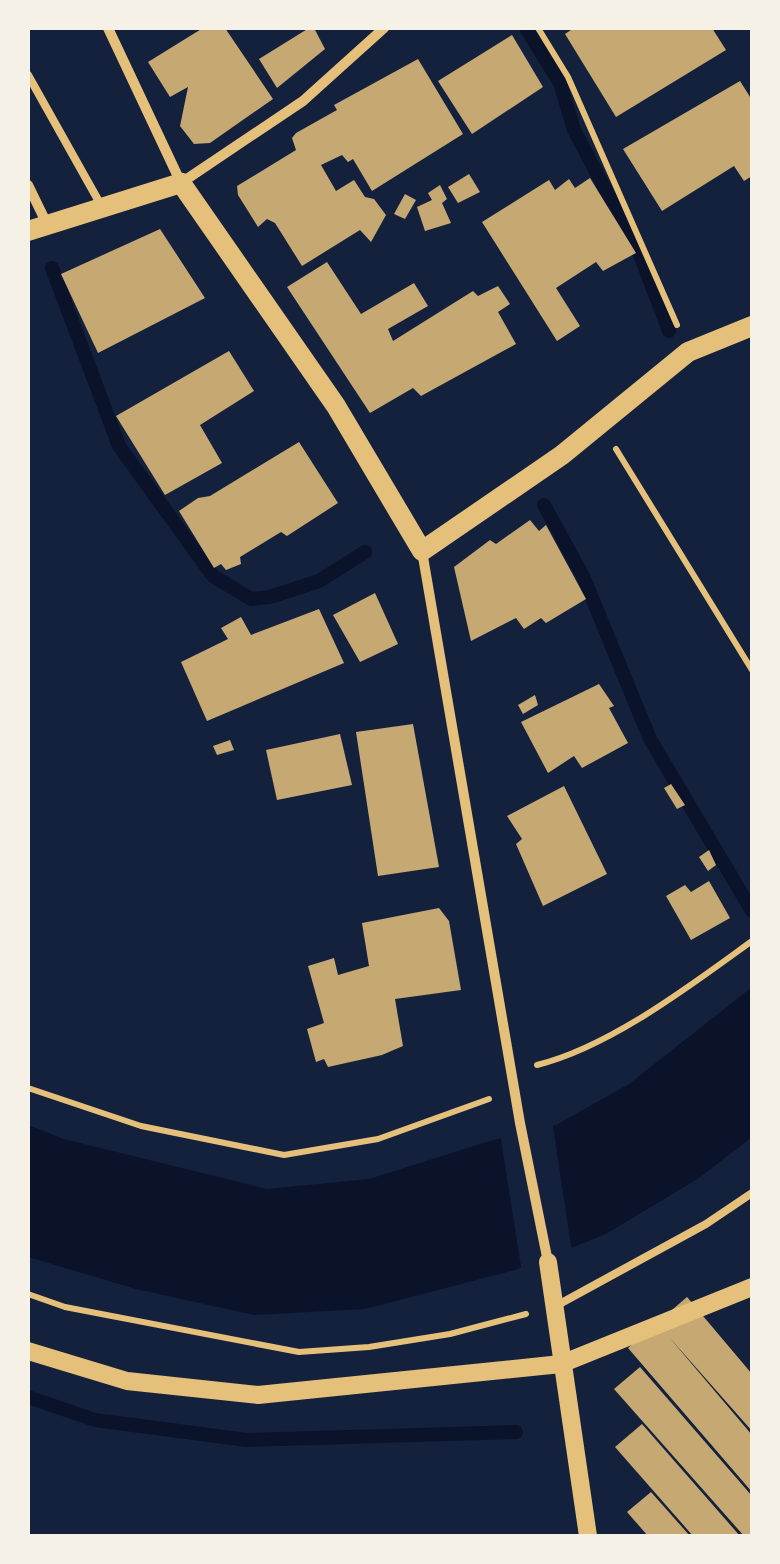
<svg xmlns="http://www.w3.org/2000/svg" width="780" height="1564" font-family="Literata,serif">
<style>
.water{fill:#0b132b}
.pier{fill:#14213d}
.lines{fill:none;stroke-linecap:round;stroke-linejoin:round}
.stream{stroke:#0b132b;stroke-width:14}
.building{fill:#c6a872}
.path{stroke:#e5c07b;stroke-width:6}
.service{stroke:#e5c07b;stroke-width:8}
.minor{stroke:#e5c07b;stroke-width:10}
.tertiary{stroke:#e5c07b;stroke-width:18}
.secondary{stroke:#e5c07b;stroke-width:20}
</style>
<rect width="100%" height="100%" fill="#14213d"/>
<polygon class="water" points="752,987 752,1137 699,1178 606,1234 515,1270 365,1309 254,1315 136,1289 28,1257 28,1125 64,1139 267,1189 369,1179 493,1140 556,1125 629,1084"/>
<polygon class="pier" points="552,1120 572,1253 522,1273 500,1133"/>
<g class="lines">
<g class="stream">
<polyline points="526,28 560,83 574,130 640,255 669,331"/>
<polyline points="52,268 119,446 213,576 251,599 270,597 319,581 365,552"/>
<polyline points="544,505 583,576 650,739 752,911"/>
<polyline points="28,1397 95,1420 247,1440 516,1432"/>
</g>
</g>
<g class="building">
<polygon points="203,28 225,28 273,99 210,143 194,144 180,126 188,87 170,97 148,62"/>
<polygon points="309,28 314,28 325,49 277,88 259,59"/>
<polygon points="574,28 712,28 726,50 616,117 565,34"/>
<polygon points="512,35 543,87 472,134 438,81"/>
<polygon points="418,59 463,134 372,191 353,159 348,162 342,155 321,165 336,191 354,180 365,197 374,199 386,215 371,242 360,230 302,266 275,223 267,219 258,227 238,195 237,186 296,150 292,138 296,133 337,110 334,105"/>
<polygon points="740,81 752,100 752,176 744,181 734,166 662,211 623,149"/>
<polygon points="469,174 480,192 458,203 448,187"/>
<polygon points="590,178 636,253 603,271 596,262 556,288 580,326 557,341 482,222 549,180 555,190 569,179 575,188"/>
<polygon points="440,185 447,199 442,203 451,223 425,231 417,207 432,200 428,193"/>
<polygon points="405,194 416,200 405,219 394,214"/>
<polygon points="160,229 205,298 98,353 61,274"/>
<polygon points="327,262 361,314 414,283 428,306 388,329 393,341 473,291 478,296 498,286 510,304 498,312 516,344 421,396 413,388 370,413 287,287"/>
<polygon points="229,351 254,391 200,425 222,463 165,495 116,416"/>
<polygon points="299,442 338,503 287,536 281,532 240,557 241,564 226,570 221,564 214,568 179,511 198,498 210,496"/>
<polygon points="530,520 539,531 546,525 586,599 546,623 541,618 524,629 516,618 471,641 454,567 490,540 496,544"/>
<polygon points="375,593 398,644 360,662 333,615"/>
<polygon points="319,609 344,663 207,721 181,662 228,639 221,628 241,617 251,635"/>
<polygon points="599,684 614,706 609,708 628,743 582,768 574,756 548,773 521,722"/>
<polygon points="535,695 538,705 523,714 518,705"/>
<polygon points="413,724 439,867 378,876 356,732"/>
<polygon points="340,734 352,785 277,800 266,750"/>
<polygon points="230,740 234,750 217,755 213,746"/>
<polygon points="671,784 685,805 677,809 664,788"/>
<polygon points="564,786 607,874 543,906 516,844 522,839 507,816"/>
<polygon points="709,850 716,865 708,871 699,857"/>
<polygon points="709,881 730,918 691,940 666,896 685,885 691,892"/>
<polygon points="439,908 449,921 461,990 395,999 403,1046 382,1055 328,1067 324,1059 316,1062 307,1029 324,1023 308,966 334,958 338,975 369,966 362,923"/>
<polygon points="687,1297 752,1374 752,1431 669,1337 752,1435 752,1492 628,1348"/>
<polygon points="640,1367 752,1496 752,1536 744,1536 614,1389"/>
<polygon points="642,1424 740,1536 693,1536 615,1447"/>
<polygon points="651,1492 690,1536 648,1536 627,1512"/>
</g>
<g class="lines">
<g class="path">
<polyline points="538,28 568,77 677,325"/>
<polyline points="616,449 752,670"/>
<path d="M537 1065C610 1047 691 985 752 941"/>
<polyline points="28,1088 141,1126 284,1155 378,1139 489,1099"/>
<polyline points="28,1294 65,1307 299,1352 369,1347 450,1334 526,1314"/>
</g>
<g class="service">
<polyline points="28,75 102,207"/>
<polyline points="554,1307 706,1224 752,1193"/>
</g>
<g class="minor">
<polyline points="108,28 181,183 303,101 384,28"/>
<polyline points="28,185 47,224"/>
<polyline points="422,551 520,1123 548,1262"/>
</g>
<g class="tertiary">
<polyline points="548,1262 588,1536"/>
<polyline points="28,1351 127,1381 258,1395 561,1364 752,1287"/>
</g>
<polyline class="secondary" points="28,231 181,183 336,406 422,551 562,455 688,352 752,326"/>
</g>
<rect width="780" height="1564" fill="none" stroke="#f6f1e7" stroke-width="60"/>
</svg>
